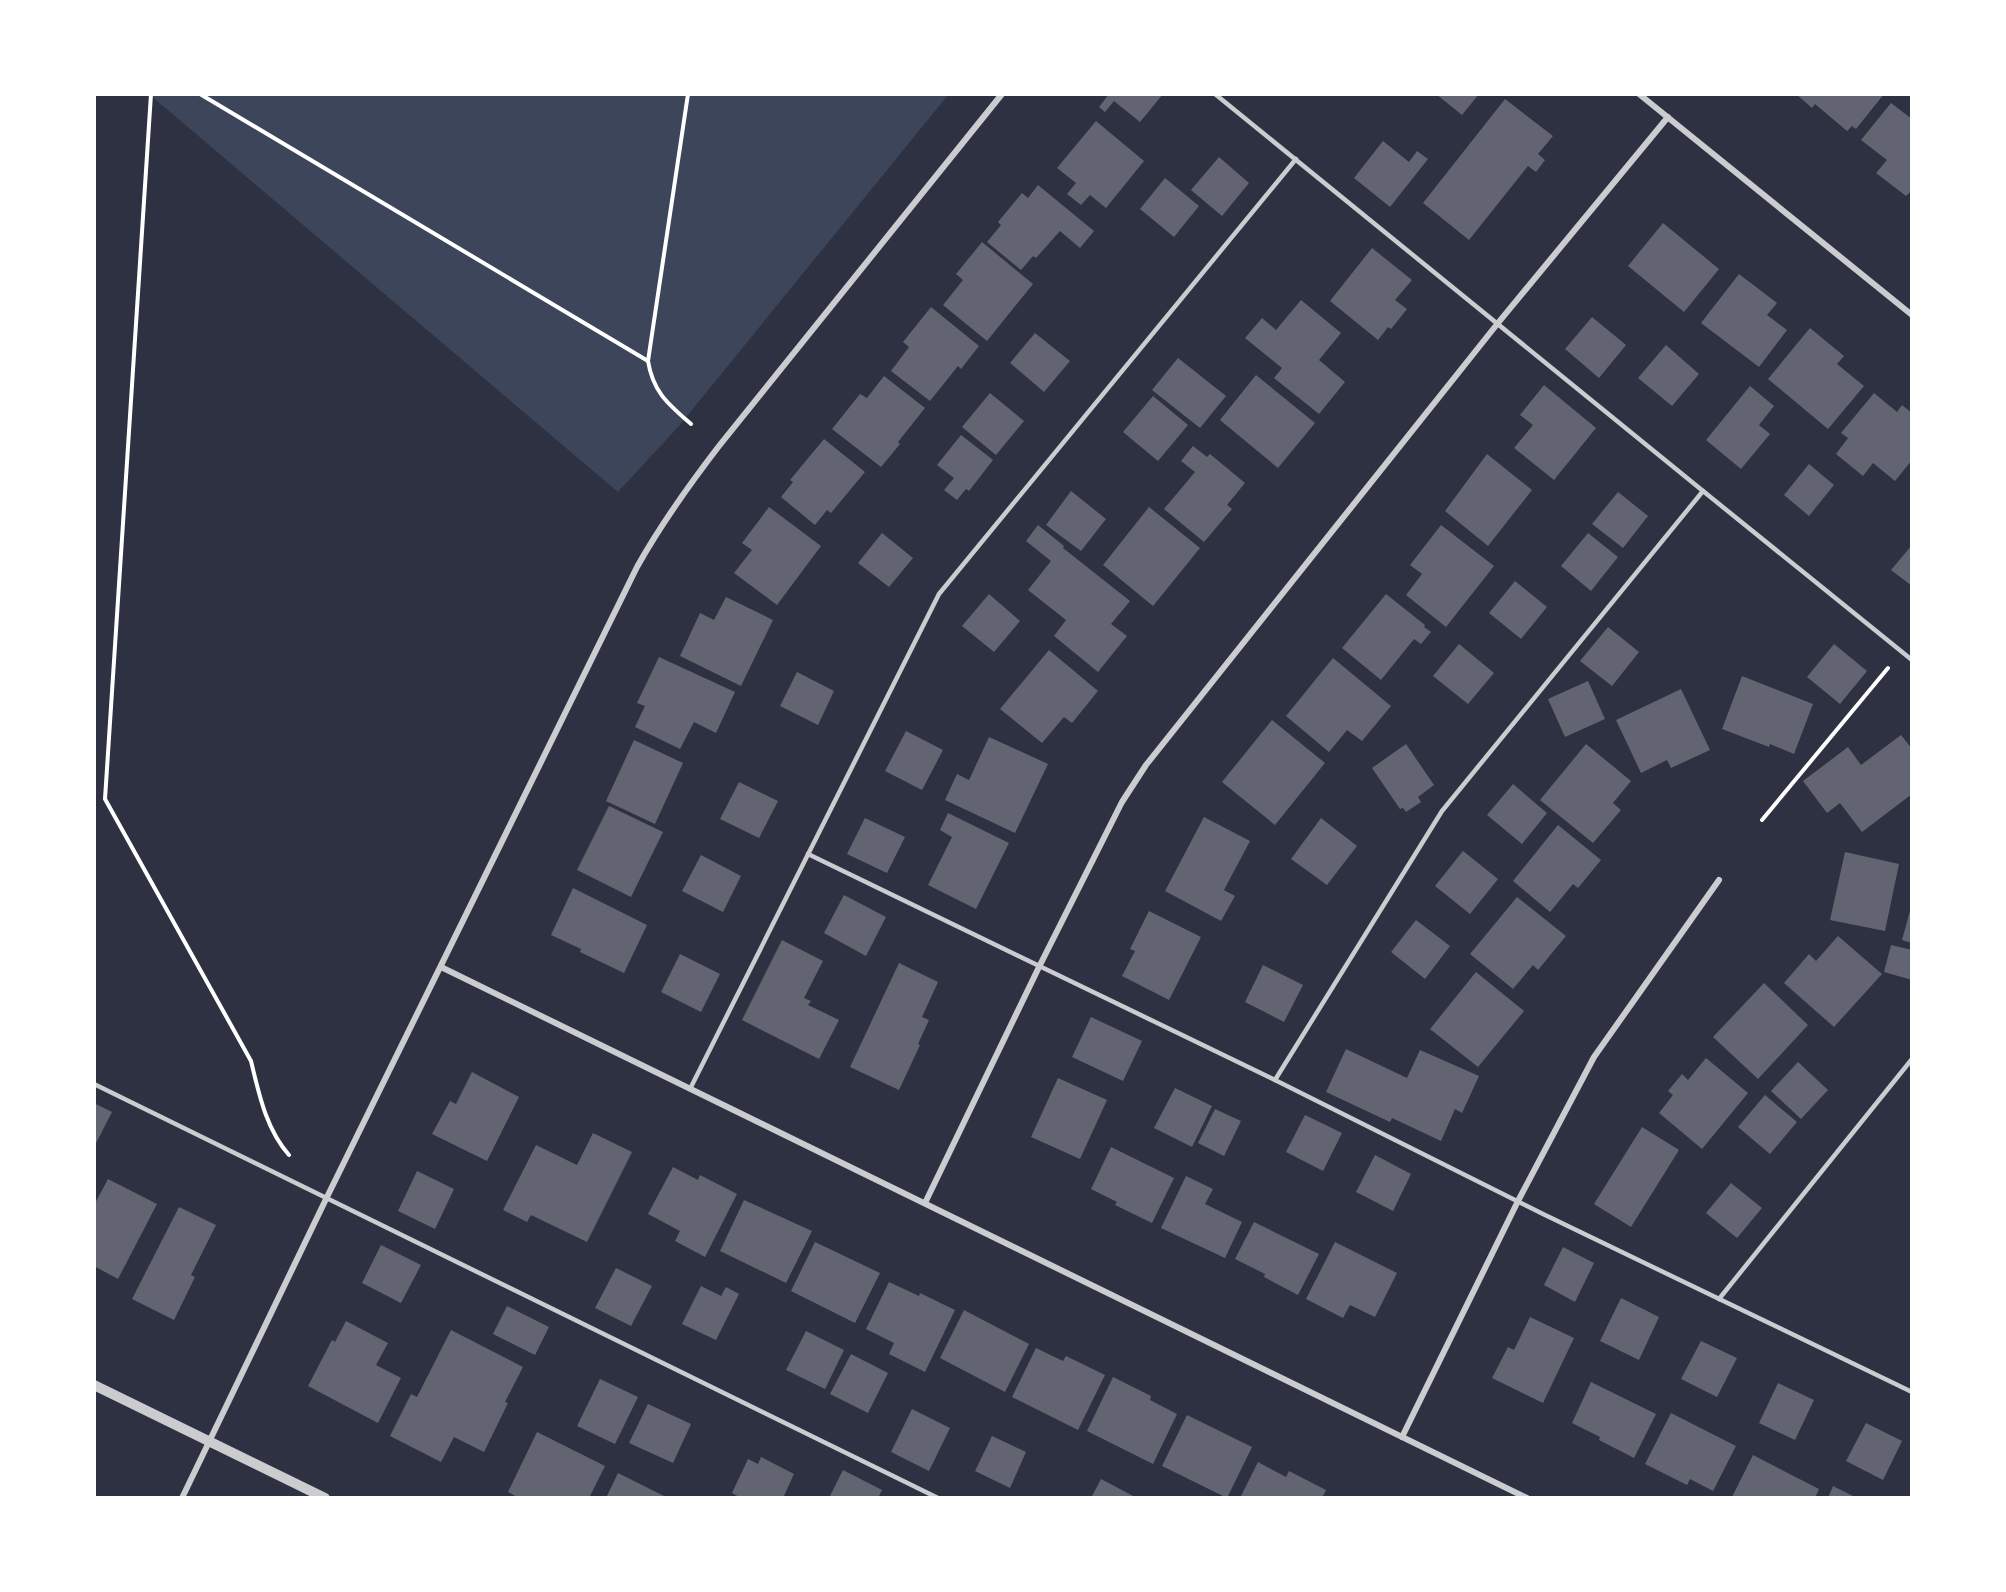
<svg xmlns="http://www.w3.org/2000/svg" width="2006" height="1592" font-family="'Playfair Display',serif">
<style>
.green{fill:#3c4559}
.building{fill:#626471}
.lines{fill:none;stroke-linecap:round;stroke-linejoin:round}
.path{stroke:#fff;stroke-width:4}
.service{stroke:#caccd0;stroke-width:4.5}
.minor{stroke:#caccd0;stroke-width:6}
.tertiary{stroke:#caccd0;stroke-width:10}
</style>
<rect width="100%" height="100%" fill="#2d3142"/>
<polygon class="green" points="150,95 948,95 679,426 618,492"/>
<g class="building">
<polygon points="1109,94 1163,94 1140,122 1114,101 1105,112 1099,107"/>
<polygon points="1436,94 1479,94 1462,115"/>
<polygon points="1796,94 1884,94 1856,129 1852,126 1847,131 1815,104 1812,108"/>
<polygon points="1505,99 1553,136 1538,154 1545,160 1536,172 1528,166 1469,240 1423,203"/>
<polygon points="1891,103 1912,119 1912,190 1906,196 1876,173 1887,160 1861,140"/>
<polygon points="1096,121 1144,161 1106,208 1090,195 1081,205 1067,194 1076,183 1057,168"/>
<polygon points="1383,141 1409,162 1417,151 1428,159 1390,207 1354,178"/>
<polygon points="1219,157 1249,183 1222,216 1191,190"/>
<polygon points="1165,178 1199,206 1174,237 1140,209"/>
<polygon points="1038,185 1094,231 1080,248 1060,231 1036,258 1033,256 1021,270 987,242 1001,225 998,222 1022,193 1028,198"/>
<polygon points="1663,223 1719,269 1684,312 1628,266"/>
<polygon points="982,242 1033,284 987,341 943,305 963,280 956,274"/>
<polygon points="1372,248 1412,280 1395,300 1407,309 1391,329 1388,327 1378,340 1330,301"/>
<polygon points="1739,274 1777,303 1767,315 1787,330 1759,367 1701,323"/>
<polygon points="1301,300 1341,333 1319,360 1345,382 1319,414 1274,378 1282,368 1245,338 1262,318 1276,330"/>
<polygon points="931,307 979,346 961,369 958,366 930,401 891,371 909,347 903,342"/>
<polygon points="1592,317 1626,345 1599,378 1565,349"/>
<polygon points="1810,328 1844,356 1837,364 1864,386 1828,429 1768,379"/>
<polygon points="1035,333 1070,361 1044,392 1010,363"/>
<polygon points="1666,345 1699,374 1672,406 1638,378"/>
<polygon points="1178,358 1226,396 1200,428 1152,390"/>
<polygon points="1256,375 1315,423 1278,468 1220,420"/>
<polygon points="884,376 925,408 898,442 900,444 881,467 832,429 860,394 867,398"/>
<polygon points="1544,385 1596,428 1554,480 1514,448 1533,425 1520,415"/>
<polygon points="1750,386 1774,406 1759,425 1770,434 1741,469 1706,440"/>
<polygon points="990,393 1024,421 996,455 962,427"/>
<polygon points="1874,393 1897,412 1902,405 1912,413 1912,460 1895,481 1873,463 1863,476 1836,454 1848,438 1841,433"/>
<polygon points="1153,396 1188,425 1158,461 1123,432"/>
<polygon points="961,435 993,460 969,491 966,489 957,500 944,490 954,478 937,465"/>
<polygon points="824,439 865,472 831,513 827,510 815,525 781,497 793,482 790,480"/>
<polygon points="1193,446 1207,457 1210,454 1245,483 1227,505 1232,509 1204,542 1164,509 1195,472 1181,461"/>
<polygon points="1487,454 1532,490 1488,546 1445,511"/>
<polygon points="1809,464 1834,485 1809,516 1784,495"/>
<polygon points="1071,491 1106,519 1081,551 1046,525"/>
<polygon points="1618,492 1648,516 1623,548 1592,524"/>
<polygon points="769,507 821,546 777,605 734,573 752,550 742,543"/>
<polygon points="1149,507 1200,548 1153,606 1103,565"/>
<polygon points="1038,525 1064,546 1063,548 1130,601 1111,624 1127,636 1098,672 1054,636 1066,620 1028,590 1051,561 1026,541"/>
<polygon points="1441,525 1494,566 1446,627 1406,595 1422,574 1410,565"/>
<polygon points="882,533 913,558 889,587 858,563"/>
<polygon points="1588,533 1618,557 1591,591 1561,566"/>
<polygon points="1912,545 1912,586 1891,570"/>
<polygon points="1515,581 1547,607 1521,639 1489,613"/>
<polygon points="989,594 1020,621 994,652 962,626"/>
<polygon points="1386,594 1425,625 1424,627 1431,632 1421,644 1414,639 1381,680 1342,648"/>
<polygon points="726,597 773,620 741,686 680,656 700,613 714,620"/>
<polygon points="1608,627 1639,652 1612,686 1580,661"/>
<polygon points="1459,644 1494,673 1468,704 1433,676"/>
<polygon points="1834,644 1867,671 1840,704 1807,677"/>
<polygon points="1049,650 1098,691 1072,723 1064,717 1042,743 1000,709"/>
<polygon points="659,657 735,692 716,733 694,722 680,749 635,727 645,706 637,703"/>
<polygon points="1333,658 1391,706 1362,741 1347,730 1329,752 1286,716"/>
<polygon points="797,672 834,691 818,725 780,706"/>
<polygon points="1742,676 1813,704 1794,754 1770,744 1769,747 1722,729"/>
<polygon points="1588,681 1605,719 1565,737 1548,699"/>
<polygon points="1681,689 1710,750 1671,768 1667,760 1641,773 1616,720"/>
<polygon points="1272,720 1325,763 1275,825 1222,782"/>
<polygon points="906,731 943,750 922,790 885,771"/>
<polygon points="1901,735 1912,749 1912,794 1862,832 1840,803 1827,813 1803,781 1848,747 1861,765"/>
<polygon points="989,737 1048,764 1015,833 945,800 957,774 969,780"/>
<polygon points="634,740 683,763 655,824 606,801"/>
<polygon points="1406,744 1434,785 1418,797 1421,802 1406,812 1403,808 1400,809 1372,768"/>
<polygon points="1586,744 1631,781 1613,803 1621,810 1593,843 1540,800"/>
<polygon points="739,782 778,801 759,838 720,819"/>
<polygon points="1513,784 1547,813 1522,844 1487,815"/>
<polygon points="609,806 663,832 631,897 577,870"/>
<polygon points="948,813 1009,843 976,909 928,885 952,837 940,830"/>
<polygon points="1204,817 1250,841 1224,890 1235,896 1221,921 1165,891"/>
<polygon points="865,818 905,837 887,873 847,854"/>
<polygon points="1321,818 1357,846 1327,885 1291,859"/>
<polygon points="1558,825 1601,860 1578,888 1573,884 1550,912 1513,881"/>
<polygon points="1463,851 1498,879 1470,914 1435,886"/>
<polygon points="1845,852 1899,864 1885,931 1830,920"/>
<polygon points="701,855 741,876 723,912 682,891"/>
<polygon points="573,888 647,925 624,973 580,952 581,949 551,935"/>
<polygon points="844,895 886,917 866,956 824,933"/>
<polygon points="1517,897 1566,936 1538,970 1533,965 1513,989 1470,954"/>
<polygon points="1911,907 1912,907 1912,943 1902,940"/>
<polygon points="1149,911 1201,937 1169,1000 1122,976 1135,951 1130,949"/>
<polygon points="1416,920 1450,946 1425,979 1391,952"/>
<polygon points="1838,936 1882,974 1834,1027 1784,983 1809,954 1816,961"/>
<polygon points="782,940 823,961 804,998 811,1001 808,1005 839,1020 819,1059 742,1020"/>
<polygon points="1891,945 1912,950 1912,980 1884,972"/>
<polygon points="680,954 720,974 701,1012 661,992"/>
<polygon points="899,963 938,982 922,1017 929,1020 918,1044 920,1045 899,1090 850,1067"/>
<polygon points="1263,965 1303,985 1284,1022 1245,1002"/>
<polygon points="1476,972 1524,1011 1478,1067 1430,1029"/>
<polygon points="1764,983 1808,1025 1758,1079 1713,1037"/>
<polygon points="1091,1017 1142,1041 1123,1081 1072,1057"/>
<polygon points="1346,1049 1407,1078 1420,1050 1479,1076 1462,1113 1455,1109 1441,1141 1392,1118 1390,1122 1326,1092"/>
<polygon points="1706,1058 1748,1093 1702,1149 1659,1113 1673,1095 1668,1091 1682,1074 1688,1080"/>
<polygon points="1798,1062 1828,1090 1801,1119 1771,1091"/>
<polygon points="472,1072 519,1097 487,1161 432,1134 450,1101 456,1104"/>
<polygon points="1058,1078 1107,1100 1080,1159 1031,1137"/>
<polygon points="1175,1088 1212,1106 1192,1147 1154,1128"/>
<polygon points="1765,1095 1797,1122 1770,1154 1738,1127"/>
<polygon points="94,1103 112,1112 94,1147"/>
<polygon points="1215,1109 1241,1121 1224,1156 1198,1143"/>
<polygon points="1305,1115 1342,1133 1323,1171 1286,1152"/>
<polygon points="1642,1127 1679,1150 1631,1227 1594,1204"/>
<polygon points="593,1133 632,1152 587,1242 531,1215 527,1222 503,1210 536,1145 577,1165"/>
<polygon points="1111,1147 1174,1178 1152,1223 1115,1205 1117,1202 1091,1189"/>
<polygon points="1375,1155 1411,1174 1393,1211 1356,1192"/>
<polygon points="673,1167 698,1180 700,1175 737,1194 705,1257 675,1241 680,1231 648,1214"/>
<polygon points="417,1171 454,1189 435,1229 398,1211"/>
<polygon points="1186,1176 1213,1189 1205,1204 1242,1222 1225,1258 1161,1228"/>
<polygon points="108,1179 157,1204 118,1279 94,1266 94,1205"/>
<polygon points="1731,1183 1762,1208 1737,1238 1706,1213"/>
<polygon points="744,1200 812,1231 786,1283 720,1251"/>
<polygon points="179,1207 216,1225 191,1275 195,1277 174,1320 132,1299"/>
<polygon points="1254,1222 1319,1254 1298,1295 1264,1277 1265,1274 1235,1259"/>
<polygon points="815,1242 880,1273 855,1323 791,1291"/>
<polygon points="1335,1242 1397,1273 1375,1317 1350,1305 1343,1318 1306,1299"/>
<polygon points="381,1245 421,1265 401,1303 362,1283"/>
<polygon points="1563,1247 1594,1263 1575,1302 1544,1285"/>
<polygon points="616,1268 652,1286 631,1326 595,1308"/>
<polygon points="889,1282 919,1296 920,1293 955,1310 925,1372 889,1354 894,1343 866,1329"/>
<polygon points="701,1286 721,1296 726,1287 739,1294 716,1340 682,1324"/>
<polygon points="1621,1298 1659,1317 1639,1360 1600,1341"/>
<polygon points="507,1306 549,1327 535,1355 493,1334"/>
<polygon points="964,1310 1029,1344 1005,1392 940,1358"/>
<polygon points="1530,1317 1574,1338 1543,1403 1492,1378 1508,1347 1514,1350"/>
<polygon points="346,1321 388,1343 376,1365 401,1378 378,1423 308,1386 332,1340 335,1342"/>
<polygon points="451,1330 523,1367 505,1402 508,1403 484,1452 454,1437 441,1462 390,1436 411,1394 417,1397"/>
<polygon points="806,1331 844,1350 825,1389 786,1370"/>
<polygon points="1701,1341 1737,1358 1717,1397 1681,1379"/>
<polygon points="1036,1348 1063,1361 1066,1356 1105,1375 1078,1430 1012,1397"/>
<polygon points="851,1354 888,1373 868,1413 830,1394"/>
<polygon points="1113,1377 1151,1396 1150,1400 1177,1414 1153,1464 1087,1431"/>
<polygon points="600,1379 638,1397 615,1444 577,1426"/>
<polygon points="1591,1382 1656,1414 1634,1458 1599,1440 1600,1437 1572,1423"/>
<polygon points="1778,1383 1814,1400 1795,1440 1759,1423"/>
<polygon points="648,1404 691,1424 673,1463 629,1443"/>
<polygon points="912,1409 950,1428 929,1471 891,1452"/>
<polygon points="1671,1413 1736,1446 1713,1491 1690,1479 1687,1485 1645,1464"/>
<polygon points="1187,1415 1252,1447 1227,1498 1162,1466"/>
<polygon points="1866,1423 1902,1441 1883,1480 1846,1461"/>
<polygon points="537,1432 605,1466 589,1498 519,1498 508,1492"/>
<polygon points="992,1436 1026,1452 1010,1488 975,1471"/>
<polygon points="1753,1455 1819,1489 1815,1498 1732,1497"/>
<polygon points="761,1457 794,1474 783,1498 741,1498 732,1493 748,1459 758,1464"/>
<polygon points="1258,1462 1286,1477 1289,1471 1326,1490 1322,1498 1240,1498"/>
<polygon points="843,1470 882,1490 878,1498 829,1498"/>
<polygon points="618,1473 668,1498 606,1498"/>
<polygon points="1101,1479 1137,1498 1091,1498"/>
<polygon points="1833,1486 1857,1498 1828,1498"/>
</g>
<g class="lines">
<g class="path">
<path d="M151 94 105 799 251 1061C259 1094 266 1129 289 1155"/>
<polyline points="200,94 648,361"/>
<path d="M688 94 648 361C653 392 668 404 691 424"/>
<polyline points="1762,820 1888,668"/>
</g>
<g class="service">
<polyline points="1215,94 1703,491"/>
<polyline points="808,854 1275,1080 1543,1214 1912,1392"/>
<polyline points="1275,1080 1442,811 1703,491 1912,660"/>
<polyline points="94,1084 938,1498"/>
<polyline points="690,1089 939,594 1296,159"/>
<polyline points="1719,1299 1912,1059"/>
</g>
<g class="minor">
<polyline points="1639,94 1912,315"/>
<polyline points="441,967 1527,1498"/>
<polyline points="925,1203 1039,967 1122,802 1146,765 1498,323 1668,117"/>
<polyline points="1402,1437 1518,1201 1594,1057 1719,880"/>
<path d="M182 1498 327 1197 637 567C661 524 689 485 719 446L1002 94"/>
</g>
<polyline class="tertiary" points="94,1385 325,1498"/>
</g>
<rect width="2006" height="1592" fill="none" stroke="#ffffff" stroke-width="192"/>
</svg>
